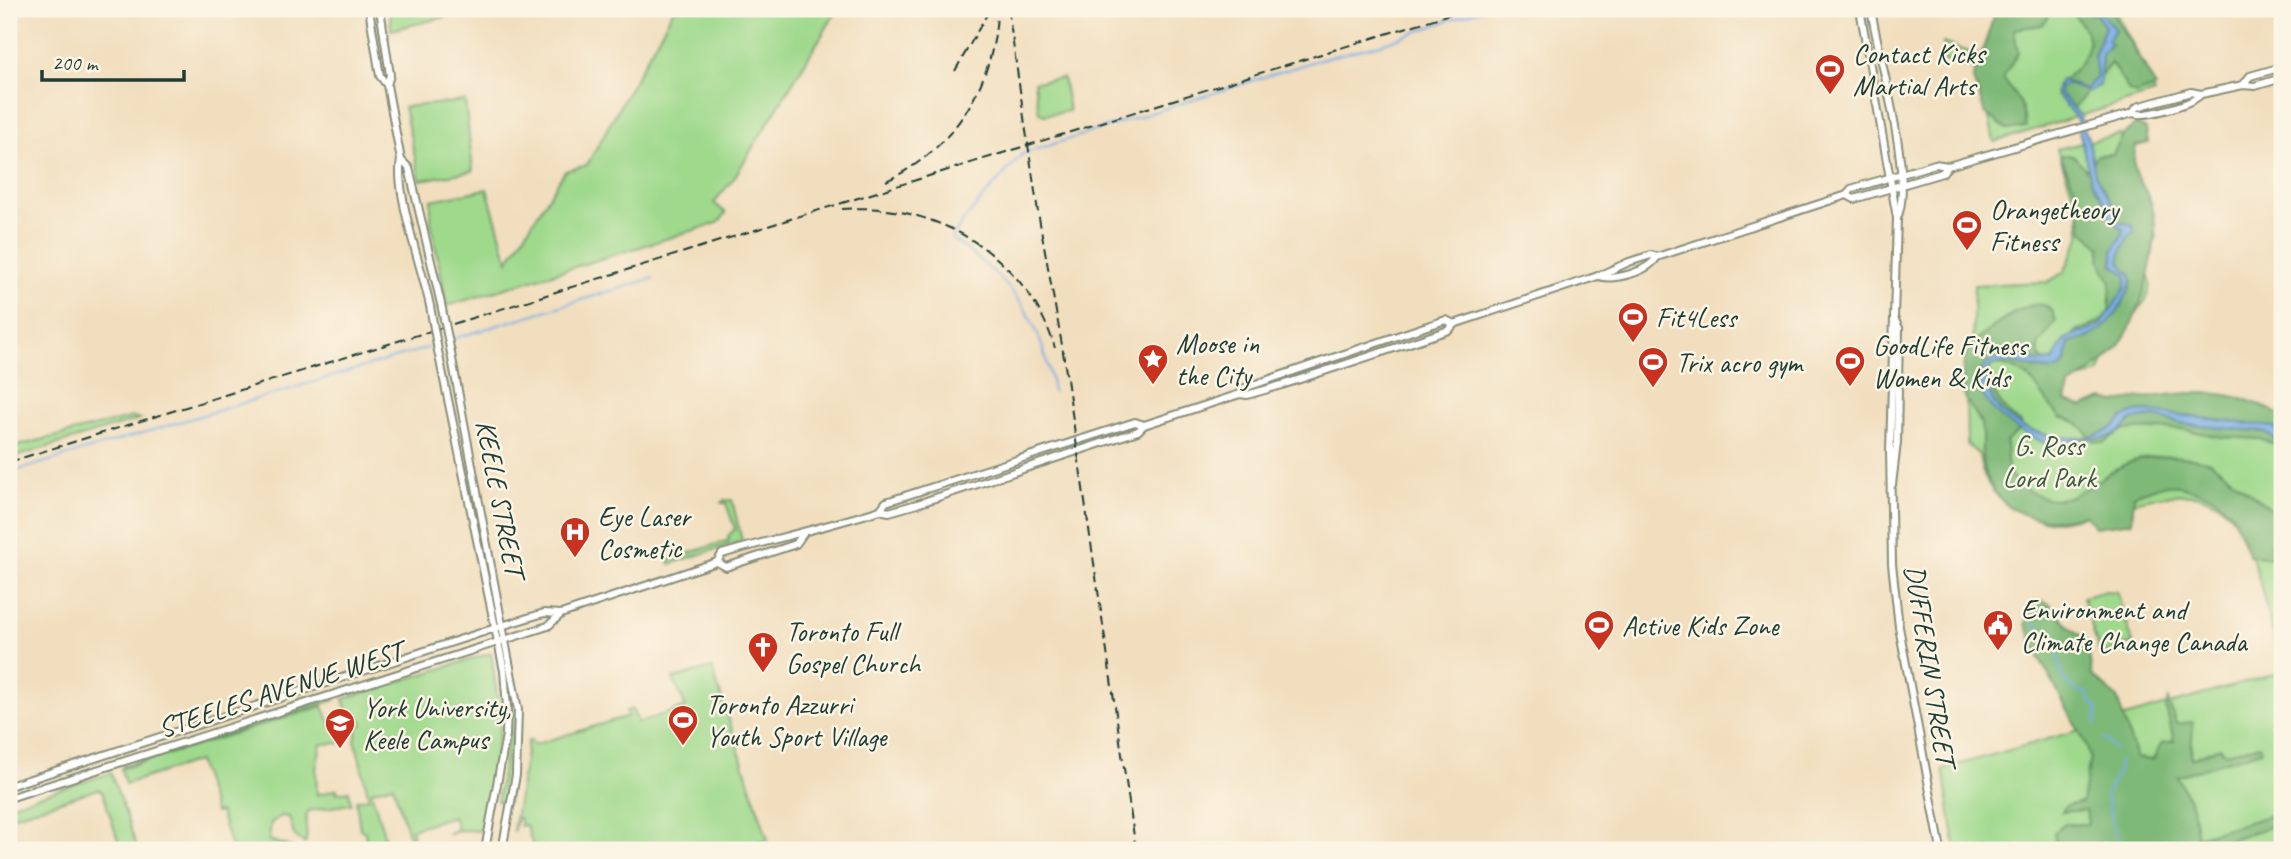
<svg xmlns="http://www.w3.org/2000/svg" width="2291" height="859" font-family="Caveat,sans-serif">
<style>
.green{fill:#9fd98c;stroke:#5f8b60;stroke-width:2}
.forest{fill:#7fb978;stroke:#4f7b56;stroke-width:2}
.water{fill:#78ade6;stroke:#4c758d;stroke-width:2}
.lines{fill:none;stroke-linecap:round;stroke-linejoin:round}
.stream{stroke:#78ade6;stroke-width:2}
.secondary-casing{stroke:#888e79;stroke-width:10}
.motorway-casing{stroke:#888e79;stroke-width:11}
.secondary{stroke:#fff;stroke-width:6}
.motorway{stroke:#fff;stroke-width:8}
.rail{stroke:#1f3d34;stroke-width:2;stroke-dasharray:10 5;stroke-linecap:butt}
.secondary-bridge-casing{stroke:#888e79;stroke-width:10;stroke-linecap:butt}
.secondary-bridge{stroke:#fff;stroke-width:6}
.labels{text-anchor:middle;stroke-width:5;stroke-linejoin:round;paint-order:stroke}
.poi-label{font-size:28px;fill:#1f3d34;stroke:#fcf5e5;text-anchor:start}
.park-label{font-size:28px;fill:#395c46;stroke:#fcf5e5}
.street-label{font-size:28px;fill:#1f3d34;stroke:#fcf5e5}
</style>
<rect width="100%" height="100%" fill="#fcf5e5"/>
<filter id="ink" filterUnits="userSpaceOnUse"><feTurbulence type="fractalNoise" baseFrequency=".0143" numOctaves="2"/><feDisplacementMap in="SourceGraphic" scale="14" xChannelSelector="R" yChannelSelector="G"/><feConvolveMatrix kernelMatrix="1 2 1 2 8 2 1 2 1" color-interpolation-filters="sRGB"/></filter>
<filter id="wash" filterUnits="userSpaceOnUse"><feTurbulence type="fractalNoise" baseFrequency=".00686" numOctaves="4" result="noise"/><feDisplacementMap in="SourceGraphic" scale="28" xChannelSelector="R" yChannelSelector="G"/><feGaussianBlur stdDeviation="1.57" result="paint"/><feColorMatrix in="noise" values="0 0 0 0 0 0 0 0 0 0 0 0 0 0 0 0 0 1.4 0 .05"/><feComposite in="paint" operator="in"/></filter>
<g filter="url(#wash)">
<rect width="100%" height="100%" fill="#f1debe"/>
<g class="green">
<polygon points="390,9 453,9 445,17 391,30"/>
<polygon points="674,9 838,9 734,178 714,203 726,213 718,223 447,306 431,223 431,200 487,189 508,261 565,171 587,165"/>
<polygon points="1983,9 2114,9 2145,67 2155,93 1994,142 1981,79 1980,58 1995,19"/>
<polygon points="1943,43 1978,55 1973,69 1944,61"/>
<polygon points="1063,78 1069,111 1044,115 1039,112 1034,82"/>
<polygon points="465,101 473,171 420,180 404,107"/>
<path d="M2120 134 2153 217 2156 238 2147 269 2151 284 2147 298 2105 357 2100 373 2065 383 2062 396 2068 407 2282 421V850H1956L1943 769 2282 672C2270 629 2257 544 2228 512 2190 469 2103 518 2056 521 2040 522 2024 514 2011 506 1990 493 1983 479 1979 455L1967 444 1965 356 1972 344 1974 285 2048 282 2064 272 2080 237 2079 211 2057 149Z"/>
<polygon points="133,417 140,419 9,459 9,448"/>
<polygon points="724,500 732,500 742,541 670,564 668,556 671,559 729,540 728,536 735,529 726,503 722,503"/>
<polygon points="2107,591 2117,592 2133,643 2100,655 2083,597"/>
<polygon points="491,653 501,723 483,831 458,830 447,834 457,829 453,816 411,829 413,836 409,837 393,785 371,791 385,838 367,844 365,832 360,829 356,800 369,798 355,740 359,725 363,725 362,720 349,718 343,699"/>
<polygon points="712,668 768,840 736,850 531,850 534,849 526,825 520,826 520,818 517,818 513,832 528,741 531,740 533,745 628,716 626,711 632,709 638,723 686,707 673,679"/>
<polygon points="509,679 516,720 508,803 497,801 509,734"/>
<polygon points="331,698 335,700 121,768 124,765"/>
<path d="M323 706 331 726 344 722 343 743 321 744 316 769 317 795 337 789V793L349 791 351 804 308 811C302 823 310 833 305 844L294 835 289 817 281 816 271 823 269 840 299 850H232L220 812 215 813 198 761 125 784 121 769Z"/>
<polygon points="111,773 138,850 121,850 103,793 99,789 9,817 9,805"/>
</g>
<g class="forest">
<polygon points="1986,9 2047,9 2048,19 2042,25 2014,29 2018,52 2003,78 2021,104 2026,127 2008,130 1985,113 1973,79 1994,16"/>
<path d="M2068 9H2110L2156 87 2136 94 2129 91 2111 63 2074 108 2056 95V87C2089 57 2103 42 2068 9Z"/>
<path d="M2136 124 2146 129 2148 143 2136 146C2128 176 2145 182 2152 206 2162 242 2142 310 2122 341 2111 359 2087 375 2069 386L2066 401 2083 407 2103 399 2115 402C2179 394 2223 381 2282 416V453L2279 446 2260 439 2220 437 2182 429 2123 430 2104 443 2095 442C2085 430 2076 418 2061 418 2034 391 2038 372 1996 364L1989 368C1988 388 2003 413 2021 423L2020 429 2006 442C2007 451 2006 466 2010 474 2022 492 2051 505 2071 496 2094 486 2112 467 2137 460 2158 454 2190 456 2211 462L2282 518V567L2272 558 2249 555 2232 513 2213 496 2180 486 2162 485 2134 495 2132 522 2095 527 2085 515C2041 526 2000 518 1984 470 1979 455 1985 436 1980 422 1977 414 1969 407 1966 399 1960 388 1963 357 1969 346 1987 333 2046 277 2056 321L2038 345 2039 356 2044 362 2058 360 2069 339 2078 331 2103 320 2109 311 2111 282 2100 260 2101 247 2083 231 2076 191 2060 155H2073L2086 170 2097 155 2113 154 2124 134Z"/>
<path d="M2034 601C2053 600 2055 610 2065 622 2071 630 2081 634 2087 642L2092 675 2117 698 2136 758 2153 760 2162 743 2174 741 2166 708 2168 700 2176 724 2193 722 2191 759 2220 747 2225 753 2260 745 2262 750 2177 776 2192 806 2197 837 2282 812V823L2209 846 2207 850H2057L2054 833 2065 824H2088L2086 810 2062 812 2065 806 2082 802 2090 758 2086 744 2039 657 2026 624Z"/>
</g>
<path class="water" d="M2083 9 2100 11 2115 30 2107 40 2111 44 2102 54 2100 85 2088 92 2067 84 2060 87 2059 92 2079 114 2089 141 2095 174 2116 210 2114 220 2133 225 2134 233 2129 235C2123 256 2111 257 2131 274L2132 281C2122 310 2103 340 2069 342L2066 361 2060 369C2037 375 2018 356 1991 366 1983 374 1986 386 1991 396 2006 431 2063 445 2099 434 2122 428 2117 412 2146 411L2274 427 2282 437V444L2267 433 2258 431 2189 425 2155 417 2132 420C2103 450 2099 432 2069 442 2064 443 2060 448 2054 446 2028 439 1958 401 1987 363L2013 352 2038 362 2053 361 2065 339 2101 325 2125 288 2127 275 2113 265V251L2124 231 2110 219 2107 206 2091 181 2076 118 2055 92 2061 80 2086 89 2097 77 2094 53 2105 27 2096 14Z"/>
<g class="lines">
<g class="stream">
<polyline points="452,339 654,278"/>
<path d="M1053 392C1041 315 1014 284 952 239L962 222 1022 154 1318 60 1381 44 1482 9"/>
<polyline points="9,473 434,346"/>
<polyline points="2031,615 2042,634 2056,646 2063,678 2078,691 2087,693 2091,703 2098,708 2095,724"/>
<polyline points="2104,739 2115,749"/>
<polyline points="2119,850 2106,794 2117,774 2119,761"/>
</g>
</g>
</g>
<g filter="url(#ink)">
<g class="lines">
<g class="secondary-casing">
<g id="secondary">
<path d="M369 9 380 76 387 85 401 160C394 191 423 271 430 306"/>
<polyline points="380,9 390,75 387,85"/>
<polyline points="1860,9 1897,218 1890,451 1892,564 1899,627 1941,850"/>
<path d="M1871 9C1878 55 1915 181 1897 218"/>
<polyline points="2243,85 2250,76 2282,67"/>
<polyline points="2133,113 2137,107 2191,92 2201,94 2243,85 2255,86 2282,78"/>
<polyline points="401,160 409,168 441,304"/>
<polyline points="1847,195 1854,199 1942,173 1948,166"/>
<path d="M1598 276C1614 281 1648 272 1657 257"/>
<polyline points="450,348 518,710 516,775 502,850"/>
<polyline points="438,351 504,671 507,707 506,735 485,850"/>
<polyline points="1240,394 1244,388 1421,328 1446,320 1454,324"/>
<polyline points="1892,485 1897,443 1899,328 1895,320"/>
<path d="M880 510 889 512 917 504 1138 431 1144 425 1240 394 1247 395 1282 385 1449 330 1454 324 1598 276 1629 262 1651 255 1657 257 1847 195 1851 189 1935 164 1948 166 2133 113C2144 118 2193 104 2201 94"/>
<polyline points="717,562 726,567 796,544 803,534"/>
<path d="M9 786 511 623 544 613 561 614 717 562 722 554C776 538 827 527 880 510L886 502 1135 422 1144 425"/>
<polyline points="9,798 548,626 561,614"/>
</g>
</g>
<g class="motorway-casing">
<polyline id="motorway" points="380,9 380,11"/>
</g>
<use href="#secondary" class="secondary"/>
<use href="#motorway" class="motorway"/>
<g class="rail">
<polyline points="1008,9 1038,212 1062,345 1136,850"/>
<polyline points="955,71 990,9"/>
<path d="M886 181C953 151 996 82 997 9"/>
<path d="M842 209C936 201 1027 256 1055 348"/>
<polyline points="9,462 1466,9"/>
</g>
<g class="secondary-bridge-casing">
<g id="secondary-bridge">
<polyline points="441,304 450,348"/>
<polyline points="430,306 438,351"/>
</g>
</g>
<use href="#secondary-bridge" class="secondary-bridge"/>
</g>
</g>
<defs>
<g id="stadium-pin" transform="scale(1.575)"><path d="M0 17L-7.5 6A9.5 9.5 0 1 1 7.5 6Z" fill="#c8321e" stroke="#fcf5e5"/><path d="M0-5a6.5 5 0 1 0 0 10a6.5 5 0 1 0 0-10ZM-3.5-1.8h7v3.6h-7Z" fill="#fff"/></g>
<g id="sight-pin" transform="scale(1.575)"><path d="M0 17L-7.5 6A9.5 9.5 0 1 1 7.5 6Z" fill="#c8321e" stroke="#fcf5e5"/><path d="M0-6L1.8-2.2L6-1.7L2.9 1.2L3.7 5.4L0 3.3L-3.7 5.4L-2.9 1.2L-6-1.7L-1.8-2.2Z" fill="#fff"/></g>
<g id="hospital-pin" transform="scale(1.575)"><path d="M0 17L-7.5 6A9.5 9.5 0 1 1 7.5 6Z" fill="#c8321e" stroke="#fcf5e5"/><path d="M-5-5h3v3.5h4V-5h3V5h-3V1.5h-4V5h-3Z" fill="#fff"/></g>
<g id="civic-pin" transform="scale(1.575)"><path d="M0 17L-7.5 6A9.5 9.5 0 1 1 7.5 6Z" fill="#c8321e" stroke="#fcf5e5"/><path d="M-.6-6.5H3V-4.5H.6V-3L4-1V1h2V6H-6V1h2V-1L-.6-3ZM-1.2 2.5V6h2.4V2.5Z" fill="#fff"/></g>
<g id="church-pin" transform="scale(1.575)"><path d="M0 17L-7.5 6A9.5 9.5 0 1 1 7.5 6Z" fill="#c8321e" stroke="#fcf5e5"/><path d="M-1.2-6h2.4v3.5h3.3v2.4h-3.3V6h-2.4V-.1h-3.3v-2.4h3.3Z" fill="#fff"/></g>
<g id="university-pin" transform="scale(1.575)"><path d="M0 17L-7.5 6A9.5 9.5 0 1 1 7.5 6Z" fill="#c8321e" stroke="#fcf5e5"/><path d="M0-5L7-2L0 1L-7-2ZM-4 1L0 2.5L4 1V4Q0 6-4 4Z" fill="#fff"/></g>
</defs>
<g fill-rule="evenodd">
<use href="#stadium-pin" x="1830" y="69"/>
<use href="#stadium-pin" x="1967" y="225"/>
<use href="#stadium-pin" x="1633" y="317"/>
<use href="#sight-pin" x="1153" y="359"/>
<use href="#stadium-pin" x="1850" y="361"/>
<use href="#stadium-pin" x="1653" y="362"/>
<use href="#hospital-pin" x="575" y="532"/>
<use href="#stadium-pin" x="1599" y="625"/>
<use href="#civic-pin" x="1998" y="625"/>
<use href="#church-pin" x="763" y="647"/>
<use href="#stadium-pin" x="683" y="720"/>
<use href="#university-pin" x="340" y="723"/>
</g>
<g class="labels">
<g class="poi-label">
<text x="1853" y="63">Contact Kicks<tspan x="1853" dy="32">Martial Arts</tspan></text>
<text x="1990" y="219">Orangetheory<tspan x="1990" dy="32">Fitness</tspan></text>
<text x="1656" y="327">Fit4Less</text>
<text x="1176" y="353">Moose in<tspan x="1176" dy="32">the City</tspan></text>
<text x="1873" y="355">GoodLife Fitness<tspan x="1873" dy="32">Women &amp; Kids</tspan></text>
<text x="1676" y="372">Trix acro gym</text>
<text x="598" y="526">Eye Laser<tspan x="598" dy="32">Cosmetic</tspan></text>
<text x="2021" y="619">Environment and<tspan x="2021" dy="32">Climate Change Canada</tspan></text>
<text x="1622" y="635">Active Kids Zone</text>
<text x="786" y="641">Toronto Full<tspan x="786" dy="32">Gospel Church</tspan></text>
<text x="706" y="714">Toronto Azzurri<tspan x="706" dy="32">Youth Sport Village</tspan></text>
<text x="363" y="717">York University,<tspan x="363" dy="32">Keele Campus</tspan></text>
</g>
<g class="park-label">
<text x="2049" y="455">G. Ross<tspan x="2049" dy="32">Lord Park</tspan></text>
</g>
<g class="street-label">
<text transform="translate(501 498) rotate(79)" y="10">KEELE STREET</text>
<text transform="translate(1931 665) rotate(81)" y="10">DUFFERIN STREET</text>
<text transform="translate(280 689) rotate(-18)" y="10">STEELES AVENUE WEST</text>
</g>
</g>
<rect width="2291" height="859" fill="none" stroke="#fcf5e5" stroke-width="35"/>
<path d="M42 70v10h142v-10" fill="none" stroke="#1f3d34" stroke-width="3.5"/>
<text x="52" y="70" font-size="21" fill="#1f3d34" stroke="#fcf5e5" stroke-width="5" paint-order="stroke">200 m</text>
</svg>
